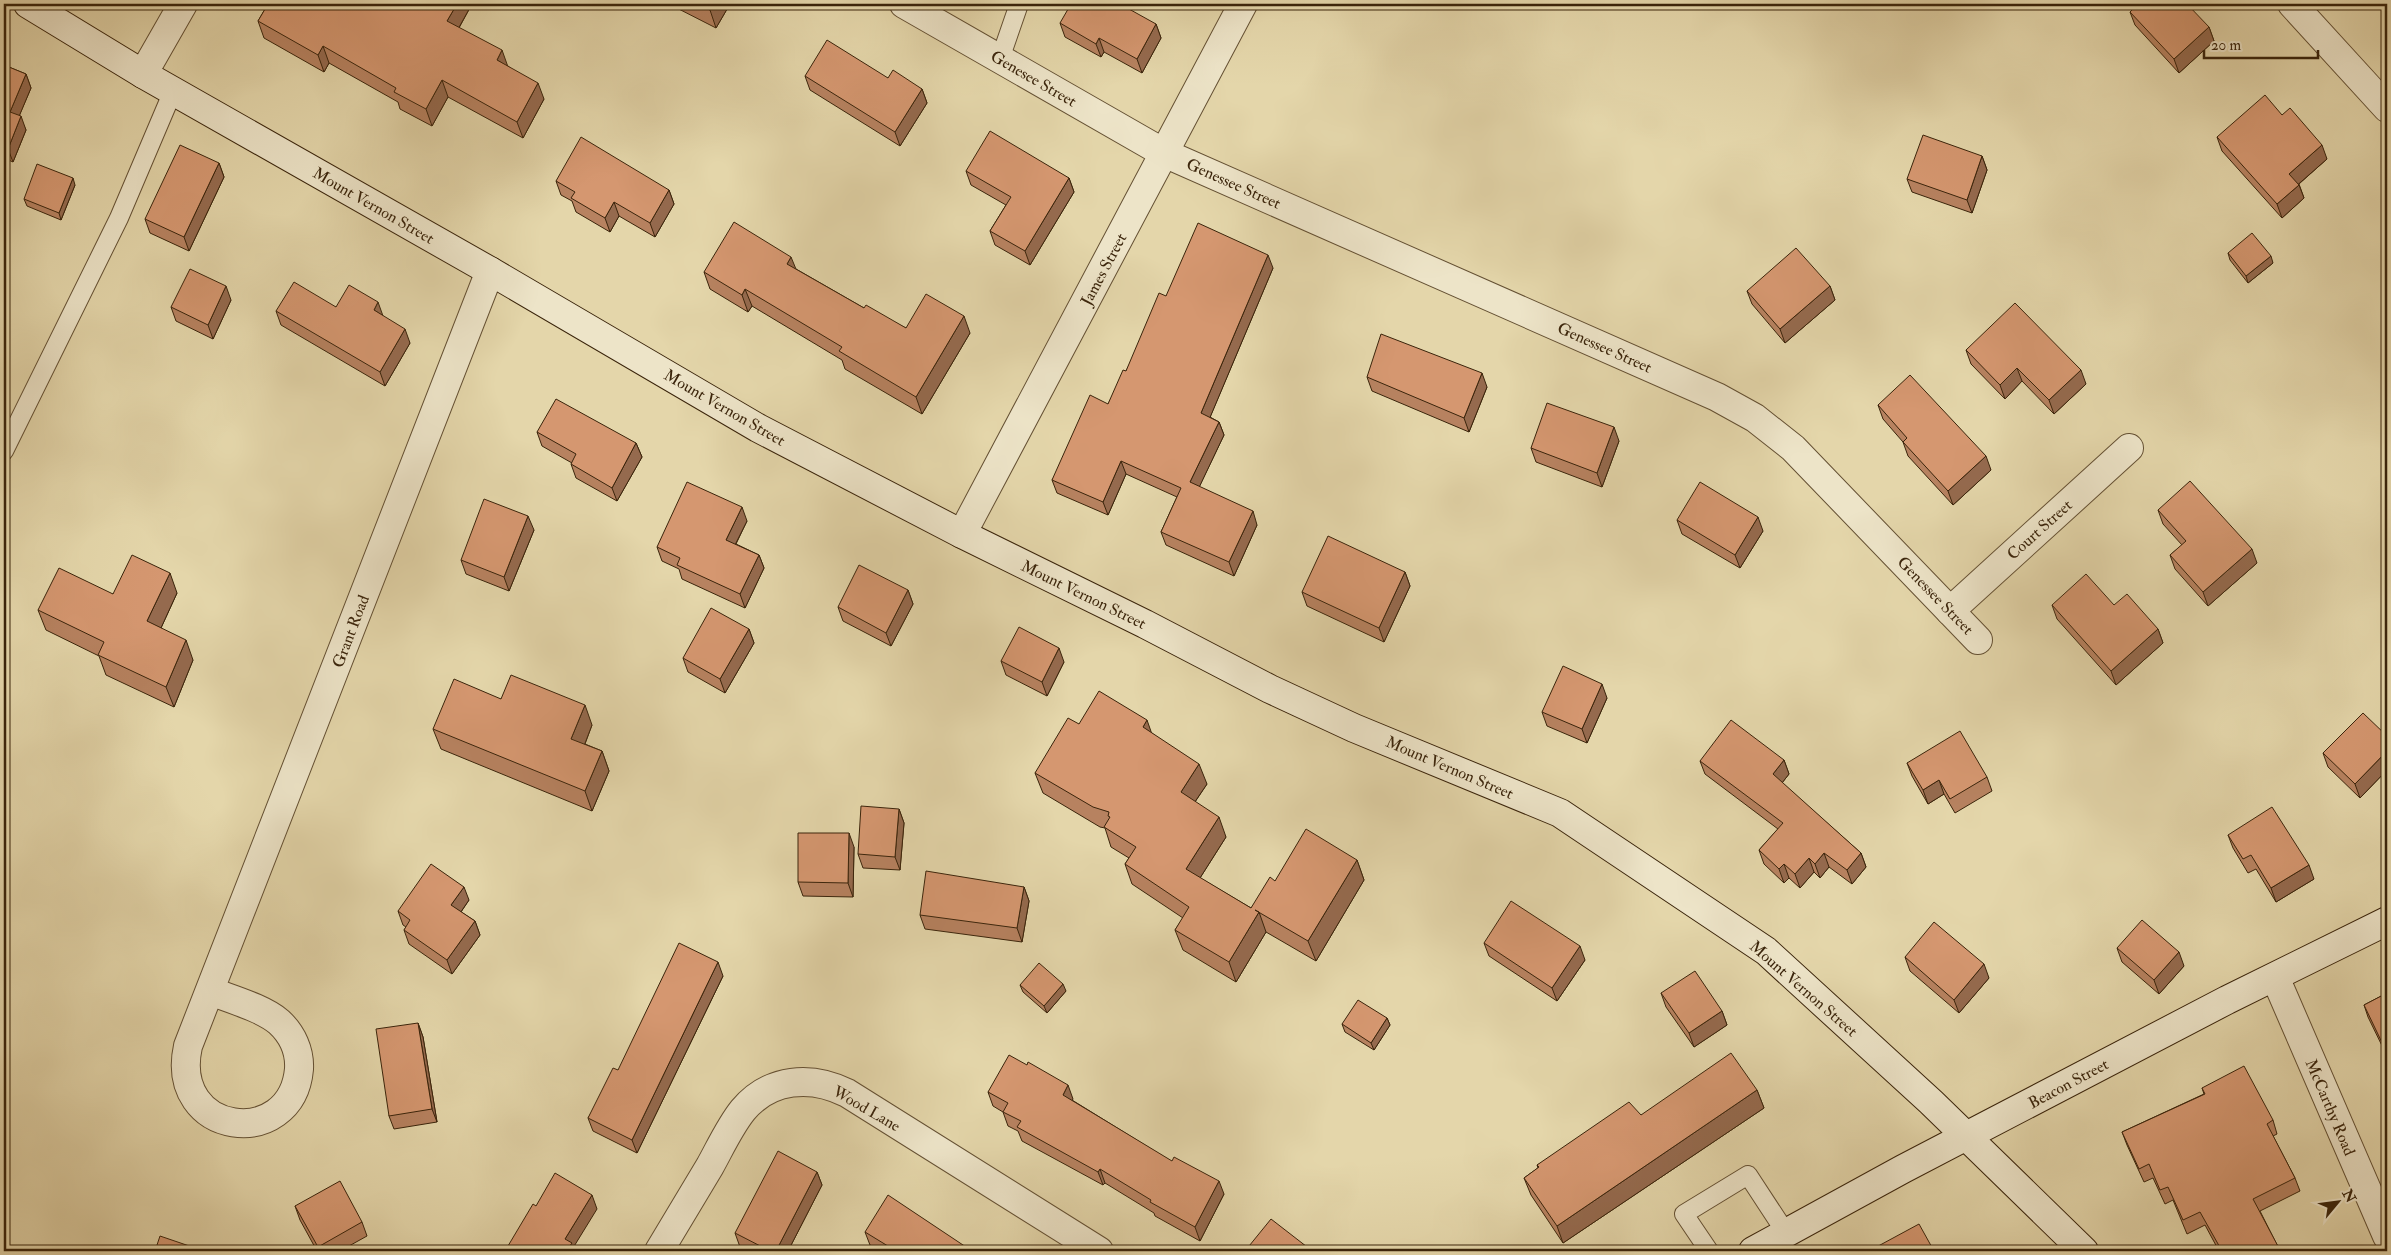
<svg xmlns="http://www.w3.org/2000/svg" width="2391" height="1255" font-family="'IM FELL Double Pica',serif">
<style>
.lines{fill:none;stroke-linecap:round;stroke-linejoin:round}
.lane-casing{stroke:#645033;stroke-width:20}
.street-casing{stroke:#645033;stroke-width:30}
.secondary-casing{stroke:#3a240b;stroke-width:30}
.lane{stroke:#ede4c8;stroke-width:18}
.street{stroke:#ede4c8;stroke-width:28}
.secondary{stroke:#ede4c8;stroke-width:28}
.wall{fill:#b78260;stroke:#3a240b}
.shaded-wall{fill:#956a4e;stroke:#3a240b}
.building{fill:#d59770;stroke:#3a240b}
.labels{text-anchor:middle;stroke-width:4;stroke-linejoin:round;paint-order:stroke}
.street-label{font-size:16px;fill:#3a240b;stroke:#ede4c8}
</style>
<rect width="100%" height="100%" fill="#e4d6aa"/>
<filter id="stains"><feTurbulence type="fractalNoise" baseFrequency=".004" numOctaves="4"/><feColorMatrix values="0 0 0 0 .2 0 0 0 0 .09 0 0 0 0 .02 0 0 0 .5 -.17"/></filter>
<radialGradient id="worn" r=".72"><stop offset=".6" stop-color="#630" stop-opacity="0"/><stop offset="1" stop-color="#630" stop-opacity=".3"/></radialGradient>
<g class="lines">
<g class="lane-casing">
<g id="lane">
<polyline points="1000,59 1019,4"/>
<polyline points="4,451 119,218 173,91"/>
<polyline points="1709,1251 1684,1214 1748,1175 1786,1233"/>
</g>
</g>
<g class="street-casing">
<g id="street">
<polyline points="904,4 1164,153 1717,397 1755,418 1793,448 1978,640"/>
<polyline points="2292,4 2387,108"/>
<polyline points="143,74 183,4"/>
<polyline points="962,534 1243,4"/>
<polyline points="1950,611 2129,448"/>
<polyline points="2275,977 2387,1236"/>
<path d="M210 991C230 999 263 1008 279 1022 292 1034 300 1051 299 1069 292 1151 168 1137 188 1046L490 271"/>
<path d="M659 1251C676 1223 693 1194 710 1166 720 1148 730 1126 743 1110 770 1078 811 1075 847 1093L1099 1251"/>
</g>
</g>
<g class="secondary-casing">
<g id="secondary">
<polyline points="28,4 143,74 490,271 758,428 962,534 1145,624 1270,689 1354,728 1560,813 1766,951 1931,1102 2084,1251"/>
<polyline points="1753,1251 1903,1169 2227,1000 2387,921"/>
</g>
</g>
<use href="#lane" class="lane"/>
<use href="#street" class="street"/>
<use href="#secondary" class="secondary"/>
</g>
<g class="wall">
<polygon points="268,4 472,4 459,28 507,65 544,99 523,138 448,97 432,126 400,109 398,102 329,63 324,72 264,38 258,21"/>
<polygon points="669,4 730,4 716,28"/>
<polygon points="2130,12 2209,27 2214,41 2179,73 2135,25"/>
<polygon points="1060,23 1156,24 1161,38 1142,73 1104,52 1101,57 1065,37"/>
<polygon points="4,65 26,74 31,88 19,116 26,130 13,162 4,158"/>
<polygon points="805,76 888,78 922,89 927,103 900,146 810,90"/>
<polygon points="2282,115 2327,159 2299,184 2304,198 2282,218 2222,151 2217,137"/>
<polygon points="1982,156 1987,170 1972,213 1912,192 1907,179"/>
<polygon points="219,163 224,177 189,251 150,233 145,219"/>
<polygon points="966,171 1069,178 1074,192 1030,265 995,245 990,231 1006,205 971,185"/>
<polygon points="556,181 669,190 674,204 655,237 619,216 610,232 576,212 572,201 561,195"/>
<polygon points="75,185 61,220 27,206 24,199"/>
<polygon points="2228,253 2273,263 2248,283 2230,260"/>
<polygon points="1273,268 1210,417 1219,422 1224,435 1199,487 1257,525 1234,576 1166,545 1161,532 1177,497 1126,474 1108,515 1057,493 1052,480 1108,404 1126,371 1166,296"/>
<polygon points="796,269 864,308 906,328 970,333 922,414 845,369 842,360 752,306 748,312 710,289 704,272"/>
<polygon points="1830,286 1835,300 1785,343 1752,304 1747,291"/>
<polygon points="231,300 213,339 176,321 171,307"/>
<polygon points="336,307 383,316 410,343 385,386 281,325 276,311"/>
<polygon points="1966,350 2086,384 2054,414 2022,381 2005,399 1971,364"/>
<polygon points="1367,377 1487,387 1469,432 1372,391"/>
<polygon points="1878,405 1991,470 1953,505 1908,456 1903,442 1883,419"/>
<polygon points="537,432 636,443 642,457 617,501 576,478 571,464 572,463 542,446"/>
<polygon points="1619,441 1602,487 1536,462 1531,448"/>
<polygon points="2158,510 2257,563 2208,606 2175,569 2170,555 2182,545 2163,524"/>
<polygon points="1677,520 1763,531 1740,568 1682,534"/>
<polygon points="747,521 736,544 759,555 764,568 745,608 682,579 679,569 662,561 657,547"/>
<polygon points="534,530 509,591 466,574 461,560"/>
<polygon points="1405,572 1410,586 1384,642 1307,606 1302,592"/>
<polygon points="908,590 913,604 891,646 843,621 838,607"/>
<polygon points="177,593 161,628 193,660 174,707 106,675 99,656 46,630 38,610 113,594"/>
<polygon points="2052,605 2114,605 2158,629 2163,643 2116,685 2057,619"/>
<polygon points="749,629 754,643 725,693 688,672 683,658"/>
<polygon points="1001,661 1064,662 1047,696 1006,675"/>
<polygon points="1607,698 1587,743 1547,726 1542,712"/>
<polygon points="501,699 592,725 585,744 602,751 609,771 592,811 441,749 433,729"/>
<polygon points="1079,724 1152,733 1207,784 1195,802 1226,837 1200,878 1251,908 1275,881 1357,860 1364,880 1316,961 1266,932 1236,982 1183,950 1175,930 1183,918 1132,884 1125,864 1129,858 1111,847 1105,828 1100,827 1043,793 1035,773"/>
<polygon points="2387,736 2387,770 2360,798 2328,767 2323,753"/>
<polygon points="1784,760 1789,774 1782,783 1861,853 1866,867 1852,884 1829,867 1820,878 1814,872 1800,888 1789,878 1784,883 1764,864 1759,850 1778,829 1705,774 1700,761"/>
<polygon points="1907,763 1987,777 1992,791 1955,813 1944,794 1928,804 1912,776"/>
<polygon points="899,809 904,823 900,870 863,868 858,854"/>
<polygon points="2228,835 2314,879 2276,902 2256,869 2248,873 2233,848"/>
<polygon points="854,847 853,897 803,896 798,882"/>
<polygon points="1024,887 1029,901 1022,942 925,929 920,915"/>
<polygon points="469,900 461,912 475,921 480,935 452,974 409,944 404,930 406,927 403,925 398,911"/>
<polygon points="1484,943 1585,960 1557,1001 1489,956"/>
<polygon points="2117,948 2184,966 2159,994 2122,962"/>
<polygon points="1905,957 1989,978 1959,1013 1910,971"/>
<polygon points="723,976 637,1153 593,1131 588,1118 618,1070"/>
<polygon points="1020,985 1066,991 1047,1013 1023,992"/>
<polygon points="1661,993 1722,1011 1727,1025 1694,1047 1666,1007"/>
<polygon points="2387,993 2387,1056 2368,1017 2364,1005"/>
<polygon points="1387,1018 1390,1025 1374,1050 1345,1032 1342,1024"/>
<polygon points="418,1023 423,1037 437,1122 394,1129 389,1116"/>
<polygon points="2202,1088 2273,1120 2277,1134 2273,1136 2295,1178 2300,1191 2260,1211 2280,1251 2219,1251 2205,1225 2187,1234 2173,1200 2165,1204 2153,1178 2144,1182 2127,1145 2122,1132 2204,1094"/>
<polygon points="1757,1090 1764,1108 1563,1243 1531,1195 1524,1178 1538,1168 1537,1165 1641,1115"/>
<polygon points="988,1092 1073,1099 1072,1100 1224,1194 1200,1241 1155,1216 1154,1213 1105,1183 1103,1185 1022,1141 1018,1131 1008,1126 1003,1112 993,1106"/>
<polygon points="817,1172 822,1185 788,1251 749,1251 740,1247 735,1233"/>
<polygon points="295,1206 362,1222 367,1236 340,1251 317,1251 300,1220"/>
<polygon points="865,1232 972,1251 879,1251 870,1245"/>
</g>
<g class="shaded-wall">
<polygon points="457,4 472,4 453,38 447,21"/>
<polygon points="713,4 730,4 716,28 710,10"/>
<polygon points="1156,24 1161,38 1142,73 1137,59"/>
<polygon points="2209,27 2214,41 2179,73 2174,59"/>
<polygon points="1099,38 1104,52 1101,57 1096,44"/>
<polygon points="323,46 329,63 324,72 318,55"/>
<polygon points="502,50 508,67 497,60"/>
<polygon points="26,74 31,88 15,126 10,112"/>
<polygon points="442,80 448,97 432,126 426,109"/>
<polygon points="538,83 544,99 523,138 517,122"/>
<polygon points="922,89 927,103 900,146 895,132"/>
<polygon points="21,116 26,130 13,162 8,149"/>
<polygon points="2322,145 2327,159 2294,188 2289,174"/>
<polygon points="1982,156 1987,170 1972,213 1967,200"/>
<polygon points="219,163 224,177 189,251 184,237"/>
<polygon points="73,178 75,185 61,220 59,213"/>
<polygon points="1069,178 1074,192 1030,265 1025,251"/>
<polygon points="2299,185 2304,198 2282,218 2277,204"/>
<polygon points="669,190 674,204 655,237 650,223"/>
<polygon points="614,202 619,216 610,232 605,218"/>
<polygon points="1268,255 1273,268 1206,427 1201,413"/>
<polygon points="2271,256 2273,263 2248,283 2246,276"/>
<polygon points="791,257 798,274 787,264"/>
<polygon points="226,286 231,300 213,339 208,325"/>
<polygon points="1830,286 1835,300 1785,343 1780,329"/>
<polygon points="745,289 752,306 748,312 742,295"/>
<polygon points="378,302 383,316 374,310"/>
<polygon points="964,316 970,333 922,414 916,397"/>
<polygon points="405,329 410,343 385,386 380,372"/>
<polygon points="2017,368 2022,381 2005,399 2000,385"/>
<polygon points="2081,370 2086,384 2054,414 2049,400"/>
<polygon points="1482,373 1487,387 1469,432 1464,418"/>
<polygon points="1219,422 1224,435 1195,496 1190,482"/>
<polygon points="1614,427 1619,441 1602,487 1597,473"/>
<polygon points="636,443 642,457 617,501 612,488"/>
<polygon points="1986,456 1991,470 1953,505 1948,491"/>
<polygon points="1121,461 1126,474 1108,515 1103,502"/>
<polygon points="742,507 747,521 731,553 726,540"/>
<polygon points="1253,511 1257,525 1234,576 1229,562"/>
<polygon points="528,516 534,530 509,591 504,577"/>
<polygon points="1758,517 1763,531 1740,568 1735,555"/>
<polygon points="2252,549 2257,563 2208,606 2203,592"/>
<polygon points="759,555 764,568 745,608 740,594"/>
<polygon points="1405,572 1410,586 1384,642 1379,628"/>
<polygon points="170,573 177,593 155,641 147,621"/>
<polygon points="908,590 913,604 891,646 886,633"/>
<polygon points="749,629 754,643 725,693 720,679"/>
<polygon points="2158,629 2163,643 2116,685 2111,671"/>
<polygon points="186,640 193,660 174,707 166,687"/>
<polygon points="1059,648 1064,662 1047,696 1042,682"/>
<polygon points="1602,684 1607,698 1587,743 1582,729"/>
<polygon points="585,705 592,725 579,759 571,739"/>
<polygon points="1147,720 1154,740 1143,727"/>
<polygon points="602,751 609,771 592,811 585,791"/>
<polygon points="2387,751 2387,770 2360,798 2355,784"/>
<polygon points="1784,760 1789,774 1778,788 1773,774"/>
<polygon points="1199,764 1207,784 1188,812 1181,792"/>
<polygon points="1939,780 1944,794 1928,804 1923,790"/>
<polygon points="899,809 904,823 900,870 895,857"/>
<polygon points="1219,817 1226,837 1193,889 1186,869"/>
<polygon points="849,833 854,847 853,897 848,883"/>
<polygon points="1824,853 1829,867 1820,878 1815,864"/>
<polygon points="1861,853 1866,867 1852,884 1847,870"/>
<polygon points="1809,858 1814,872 1800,888 1795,874"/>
<polygon points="1357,860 1364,880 1316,961 1308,941"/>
<polygon points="1784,864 1789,878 1784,883 1779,869"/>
<polygon points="2309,865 2314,879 2276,902 2271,888"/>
<polygon points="464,887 469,900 456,919 451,905"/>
<polygon points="1024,887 1029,901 1022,942 1017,928"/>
<polygon points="1259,912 1266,932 1236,982 1229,962"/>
<polygon points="475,921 480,935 452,974 447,960"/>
<polygon points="1580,946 1585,960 1557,1001 1552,988"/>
<polygon points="2179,952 2184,966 2159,994 2154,980"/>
<polygon points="718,962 723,976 637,1153 632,1140"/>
<polygon points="1984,964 1989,978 1959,1013 1954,1000"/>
<polygon points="1063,984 1066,991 1047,1013 1044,1006"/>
<polygon points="1722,1011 1727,1025 1694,1047 1689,1033"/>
<polygon points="1387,1018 1390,1025 1374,1050 1371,1043"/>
<polygon points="418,1023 423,1037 437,1122 432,1109"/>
<polygon points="1068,1085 1073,1099 1068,1108 1063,1095"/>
<polygon points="1757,1090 1764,1108 1563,1243 1557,1226"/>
<polygon points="1100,1169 1105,1183 1103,1185 1098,1172"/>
<polygon points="817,1172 822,1185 788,1251 776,1251"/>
<polygon points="1219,1181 1224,1194 1200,1241 1195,1227"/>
<polygon points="592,1195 597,1209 573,1248 575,1251 566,1251 565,1239"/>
</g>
<g class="building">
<polygon points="268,4 457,4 447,21 502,50 497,60 538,83 517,122 442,80 426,109 394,92 396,88 323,46 318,55 258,21"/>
<polygon points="698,4 713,4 710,10"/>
<polygon points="1071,4 1120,4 1156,24 1137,59 1099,38 1096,44 1060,23"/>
<polygon points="2138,4 2187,4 2209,27 2174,59 2130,12"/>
<polygon points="827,40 888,78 893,70 922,89 895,132 805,76"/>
<polygon points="4,65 26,74 10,112 21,116 8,149 4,147"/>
<polygon points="2265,95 2282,115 2290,108 2322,145 2289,174 2299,185 2277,204 2217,137"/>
<polygon points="990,131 1069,178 1025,251 990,231 1011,197 966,171"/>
<polygon points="1923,135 1982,156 1967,200 1907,179"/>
<polygon points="581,137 669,190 650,223 614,202 605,218 571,198 575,192 556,181"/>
<polygon points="180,145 219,163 184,237 145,219"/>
<polygon points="37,164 73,178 59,213 24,199"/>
<polygon points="734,222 791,257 787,264 864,308 866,305 906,328 926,294 964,316 916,397 839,351 842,347 745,289 742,295 704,272"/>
<polygon points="1198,223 1268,255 1201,413 1219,422 1190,482 1253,511 1229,562 1161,532 1181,488 1121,461 1103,502 1052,480 1090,395 1108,404 1123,370 1126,371 1159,293 1166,296"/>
<polygon points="2252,233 2271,256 2246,276 2228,253"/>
<polygon points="1796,248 1830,286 1780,329 1747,291"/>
<polygon points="190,269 226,286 208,325 171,307"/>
<polygon points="294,282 336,307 349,285 378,302 374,310 405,329 380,372 276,311"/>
<polygon points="2015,303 2081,370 2049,400 2017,368 2000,385 1966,350"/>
<polygon points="1381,334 1482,373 1464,418 1367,377"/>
<polygon points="1910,375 1986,456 1948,491 1903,442 1907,438 1878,405"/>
<polygon points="556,399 636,443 612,488 571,464 576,454 537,432"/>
<polygon points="1547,403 1614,427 1597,473 1531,448"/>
<polygon points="2190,481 2252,549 2203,592 2170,555 2186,541 2158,510"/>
<polygon points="687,482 742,507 726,540 759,555 740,594 677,565 680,558 657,547"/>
<polygon points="1700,482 1758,517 1735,555 1677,520"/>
<polygon points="484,499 528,516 504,577 461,560"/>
<polygon points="1328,536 1405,572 1379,628 1302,592"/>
<polygon points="132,555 170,573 147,621 186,640 166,687 98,655 104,642 38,610 59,568 113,594"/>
<polygon points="859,565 908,590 886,633 838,607"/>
<polygon points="2086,574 2114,605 2127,594 2158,629 2111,671 2052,605"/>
<polygon points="711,608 749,629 720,679 683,658"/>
<polygon points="1019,627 1059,648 1042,682 1001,661"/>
<polygon points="1563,666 1602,684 1582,729 1542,712"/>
<polygon points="511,675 585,705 571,739 602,751 585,791 433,729 454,679 501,699"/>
<polygon points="1099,691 1147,720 1143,727 1199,764 1181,792 1219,817 1186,869 1251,908 1270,877 1275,881 1306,829 1357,860 1308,941 1255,910 1259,912 1229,962 1175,930 1189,907 1125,864 1136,847 1104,827 1110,817 1108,816 1109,812 1093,807 1035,773 1068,718 1079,724"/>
<polygon points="2363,713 2387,736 2387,751 2355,784 2323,753"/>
<polygon points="1731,720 1784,760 1773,774 1861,853 1847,870 1824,853 1815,864 1809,858 1795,874 1784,864 1779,869 1759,850 1783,823 1700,761"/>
<polygon points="1960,731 1987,777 1950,799 1939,780 1923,790 1907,763"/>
<polygon points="861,806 899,809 895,857 858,854"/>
<polygon points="2272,807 2309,865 2271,888 2251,855 2243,859 2228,835"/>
<polygon points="798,833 849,833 848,883 798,882"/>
<polygon points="431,864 464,887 451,905 475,921 447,960 404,930 410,920 398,911"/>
<polygon points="926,871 1024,887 1017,928 920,915"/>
<polygon points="1511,901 1580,946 1552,988 1484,943"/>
<polygon points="2142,920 2179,952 2154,980 2117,948"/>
<polygon points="1934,922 1984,964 1954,1000 1905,957"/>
<polygon points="679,943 718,962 632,1140 588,1118 613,1068 618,1070"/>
<polygon points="1039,963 1063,984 1044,1006 1020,985"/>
<polygon points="1695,971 1722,1011 1689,1033 1661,993"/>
<polygon points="2387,993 2387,1053 2364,1005"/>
<polygon points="1358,1000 1387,1018 1371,1043 1342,1024"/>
<polygon points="418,1023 432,1109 389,1116 376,1029"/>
<polygon points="1731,1053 1757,1090 1557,1226 1524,1178 1539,1167 1537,1165 1629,1102 1641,1115"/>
<polygon points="1009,1055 1027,1065 1028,1062 1068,1085 1063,1095 1172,1161 1174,1157 1219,1181 1195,1227 1150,1202 1151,1200 1100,1169 1098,1172 1017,1127 1021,1121 1003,1112 1008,1103 988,1092"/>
<polygon points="2244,1066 2273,1120 2267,1124 2295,1178 2253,1199 2280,1250 2278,1251 2222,1251 2200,1212 2183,1220 2168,1187 2160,1190 2149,1164 2139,1169 2122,1132 2205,1094 2202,1088"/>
<polygon points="778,1151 817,1172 776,1251 770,1251 735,1233"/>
<polygon points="555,1173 592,1195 565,1239 572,1243 566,1251 505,1251 533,1204 536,1206"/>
<polygon points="340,1181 362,1222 318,1247 295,1206"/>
<polygon points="888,1195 972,1251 896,1251 865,1232"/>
<polygon points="1271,1219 1311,1250 1310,1251 1245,1251"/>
<polygon points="1919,1224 1934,1251 1869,1251"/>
<polygon points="160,1236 204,1251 155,1251"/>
</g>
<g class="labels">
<g class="street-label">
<text transform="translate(1034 78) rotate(30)" y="6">Genesee Street</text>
<text transform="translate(1234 183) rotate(24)" y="6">Genessee Street</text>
<text transform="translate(374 205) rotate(30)" y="6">Mount Vernon Street</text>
<text transform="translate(1103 269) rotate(-62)" y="6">James Street</text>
<text transform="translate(1605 347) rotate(24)" y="6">Genessee Street</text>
<text transform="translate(725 407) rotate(30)" y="6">Mount Vernon Street</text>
<text transform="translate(2039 529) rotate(-42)" y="6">Court Street</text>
<text transform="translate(1084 594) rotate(26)" y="6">Mount Vernon Street</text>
<text transform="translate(1936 595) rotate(46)" y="6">Genessee Street</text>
<text transform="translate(350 631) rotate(-69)" y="6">Grant Road</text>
<text transform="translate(1450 767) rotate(23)" y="6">Mount Vernon Street</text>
<text transform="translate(1804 988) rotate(41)" y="6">Mount Vernon Street</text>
<text transform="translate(2068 1083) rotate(-28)" y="6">Beacon Street</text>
<text transform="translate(2331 1107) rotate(67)" y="6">McCarthy Road</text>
<text transform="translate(867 1108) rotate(30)" y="6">Wood Lane</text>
</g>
</g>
<rect width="2391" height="1255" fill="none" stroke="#e4d6aa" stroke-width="20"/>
<rect x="5" y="5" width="2381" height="1245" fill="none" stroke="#3a240b" stroke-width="2.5"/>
<rect x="10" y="10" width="2371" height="1235" fill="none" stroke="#3a240b"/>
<g transform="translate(2338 1202) rotate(61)" stroke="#ede4c8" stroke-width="4" paint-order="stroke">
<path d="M0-4L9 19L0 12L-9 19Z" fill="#3a240b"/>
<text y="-8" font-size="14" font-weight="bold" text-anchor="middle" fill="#3a240b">N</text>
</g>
<path d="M2204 50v8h114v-8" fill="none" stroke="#3a240b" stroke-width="2.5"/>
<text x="2211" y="50" font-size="15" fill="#3a240b" stroke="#ede4c8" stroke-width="4" paint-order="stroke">20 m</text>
<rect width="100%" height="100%" filter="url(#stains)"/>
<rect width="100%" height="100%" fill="url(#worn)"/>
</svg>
